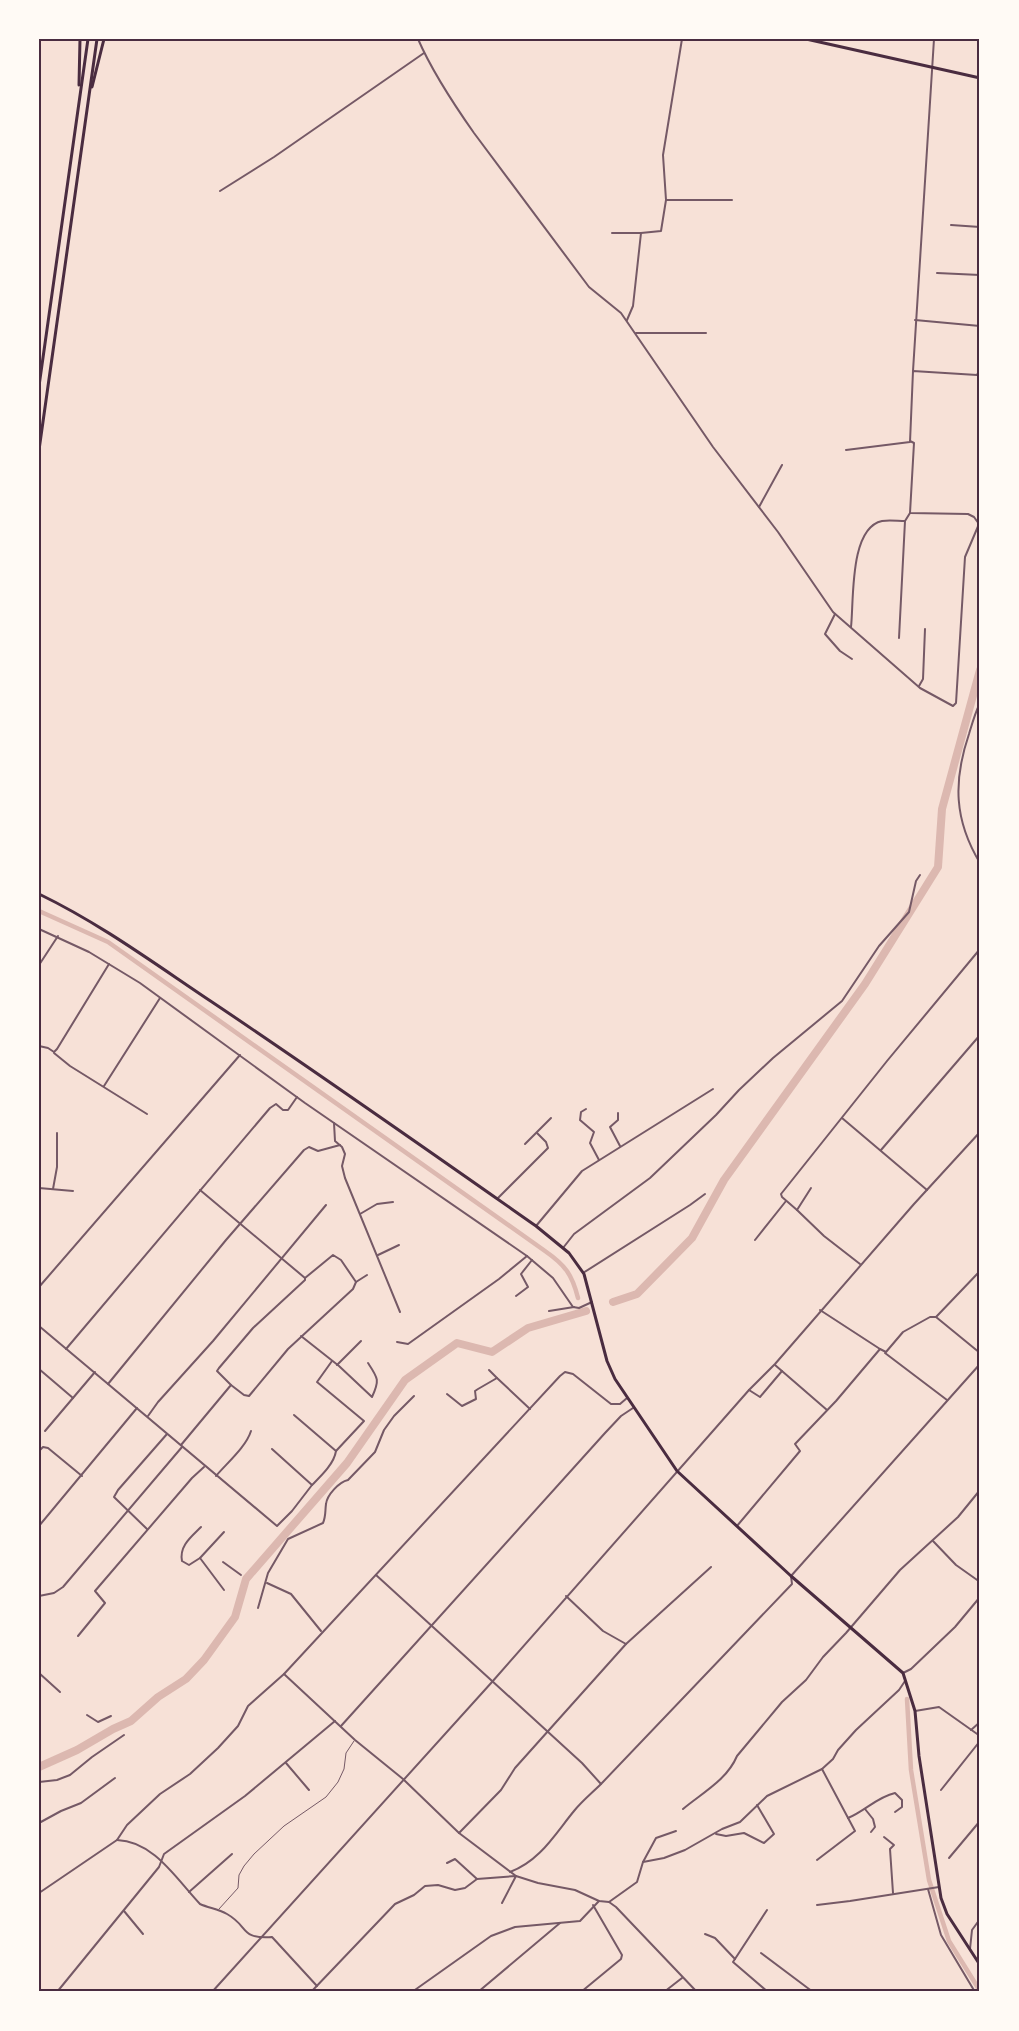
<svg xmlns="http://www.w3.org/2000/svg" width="1019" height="2031" font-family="'PT Sans',sans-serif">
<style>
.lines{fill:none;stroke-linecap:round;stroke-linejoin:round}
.canal{stroke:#dcb8b0;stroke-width:4.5}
.river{stroke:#dcb8b0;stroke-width:8}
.service{stroke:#755966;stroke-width:1}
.minor{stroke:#755966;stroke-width:2}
.tertiary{stroke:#755966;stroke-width:2}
.secondary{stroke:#4a2c40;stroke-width:3}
.primary{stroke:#4a2c40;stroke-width:3}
.neatline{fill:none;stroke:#4a2c40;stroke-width:2}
</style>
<rect width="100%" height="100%" fill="#f7e1d7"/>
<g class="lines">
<g class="canal">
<path d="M39 911 108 942 545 1251C565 1265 572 1274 578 1298"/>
<polyline points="907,1699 911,1770 929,1880 949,1941 980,1991"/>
</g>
<g class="river">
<polyline points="613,1302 637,1294 692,1238 724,1180 865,984 938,867 942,809 980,670"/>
<polyline points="39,1767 77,1750 113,1729 131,1721 158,1697 186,1679 204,1660 235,1617 246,1579 347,1463 405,1380 457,1343 492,1352 528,1328 586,1311"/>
</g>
<polyline class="service" points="219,1909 238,1888 239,1875 244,1866 254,1854 284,1826 326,1797 338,1782 344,1769 346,1753 354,1741"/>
<g class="minor">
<path d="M418 39C431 69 455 106 474 133L589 287 621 313 713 447 778 532 833 612 920 688 953 706 956 703 965 557 979 524 974 517 968 514 910 513 914 443 910 441"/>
<polyline points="220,191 274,157 424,53"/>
<polyline points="666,200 732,200"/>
<polyline points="951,225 980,227"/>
<polyline points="612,233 641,233"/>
<polyline points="937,273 980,275"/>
<polyline points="627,320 633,306 641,233 661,231 666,200 663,155 682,39"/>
<polyline points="915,320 980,326"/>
<polyline points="636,333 706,333"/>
<polyline points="913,371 934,39"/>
<polyline points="846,450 910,442 913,371 977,375 980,369"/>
<polyline points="759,507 782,465"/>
<polyline points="835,614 825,634 840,651 852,659"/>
<path d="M851 627C854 602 849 528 882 521 889 520 898 521 905 521"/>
<polyline points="899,638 905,521 910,513"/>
<polyline points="919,686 923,679 925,629"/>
<path d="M980 703C975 713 972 724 969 734 953 781 954 820 980 863"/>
<polyline points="39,929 89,952 140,983 305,1103 527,1256 553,1278 573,1307 579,1308 592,1302"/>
<polyline points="39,965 58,936"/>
<polyline points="39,1046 48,1048 54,1052 57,1049 109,964"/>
<polyline points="54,1053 70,1066 147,1114"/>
<polyline points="104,1086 160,998"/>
<polyline points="586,1109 581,1112 580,1120 594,1132 590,1143 599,1160"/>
<polyline points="618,1113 618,1120 610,1127 620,1146"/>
<polyline points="842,1118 927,1190"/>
<polyline points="334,1123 335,1141 342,1147 345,1154 342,1166 345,1178 400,1312"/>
<polyline points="525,1144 551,1118"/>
<polyline points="881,1150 980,1035"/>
<polyline points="39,1188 73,1191"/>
<polyline points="811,1188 797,1210 824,1236 860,1264"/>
<polyline points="53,1189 57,1167 57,1133"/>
<polyline points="200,1190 305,1278"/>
<polyline points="497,1199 548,1148 546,1142 537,1133"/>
<polyline points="797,1210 782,1197 781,1194 887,1061 980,949"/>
<polyline points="360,1214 377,1204 393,1202"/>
<polyline points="536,1226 582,1171 713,1089"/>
<polyline points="755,1240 786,1201"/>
<polyline points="563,1248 574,1234 650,1178 716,1115 739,1090 773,1058 842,1001 879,946 909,912 916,881 920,875"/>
<polyline points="378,1255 399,1245"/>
<polyline points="980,1271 936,1317 980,1353"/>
<polyline points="583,1273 690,1205 705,1194"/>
<polyline points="39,1287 240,1055"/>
<polyline points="516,1296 528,1287 521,1274 532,1260"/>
<polyline points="820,1310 880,1349"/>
<polyline points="549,1311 574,1307"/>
<polyline points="39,1326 277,1526 292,1511 312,1485 272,1449"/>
<path d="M301 1336 339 1366 372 1397C380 1380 378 1378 368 1363"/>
<polyline points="397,1342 408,1344 499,1279 527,1256"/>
<polyline points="66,1349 270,1108 276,1104 283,1110 288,1110 297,1097"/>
<polyline points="885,1353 947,1400"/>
<polyline points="332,1361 317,1382 364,1421 336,1451"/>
<polyline points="337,1365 361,1341"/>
<polyline points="775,1365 827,1410"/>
<polyline points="39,1369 73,1398"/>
<polyline points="489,1370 497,1378"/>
<polyline points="108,1384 226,1240 304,1150 309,1147 318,1151 340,1145"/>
<polyline points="231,1385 244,1395 249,1396 288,1349 353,1289 356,1282 367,1275"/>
<polyline points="749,1390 760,1397 782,1371"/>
<polyline points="447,1394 462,1406 476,1399 475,1391 478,1389 497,1378 530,1409"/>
<path d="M294 1415 336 1451C334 1464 321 1476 312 1485"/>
<polyline points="148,1416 158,1402 213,1341 326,1205"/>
<polyline points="45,1431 95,1372"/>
<polyline points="181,1445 231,1385 217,1371 219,1368 253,1328 305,1280 305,1278 333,1255 341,1260 356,1282"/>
<polyline points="39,1451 43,1447 48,1448 82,1476"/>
<path d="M216 1476C227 1463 246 1447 251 1431"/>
<polyline points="39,1526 137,1408"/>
<polyline points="737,1526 800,1451 795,1444 836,1401 880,1349 886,1352 903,1332 930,1317 936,1317"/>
<polyline points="147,1529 114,1497 118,1490 167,1434"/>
<polyline points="933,1541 956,1565 980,1582"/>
<path d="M200 1558 189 1565 182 1561C179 1546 191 1537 201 1527"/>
<polyline points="223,1562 241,1575"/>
<polyline points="376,1575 582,1763 601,1784"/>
<polyline points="267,1583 291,1594 321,1631"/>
<polyline points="224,1590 200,1558 224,1532"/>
<polyline points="39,1596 54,1593 63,1587 182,1447"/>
<polyline points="566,1596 603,1631 626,1644"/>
<path d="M258 1608 268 1573 288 1539 323 1523C326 1516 325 1511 326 1504 327 1495 339 1482 348 1480L375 1452 384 1430 394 1416 414 1396"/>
<polyline points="78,1636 105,1603 95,1591 192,1478 204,1467"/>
<polyline points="39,1673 60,1692"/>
<polyline points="903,1673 911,1669 955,1627 980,1597"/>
<polyline points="284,1674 355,1740 403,1779 459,1833 516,1876 538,1883 575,1890 599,1901 609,1902 616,1907 697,1992"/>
<polyline points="915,1711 939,1707 980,1736"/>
<polyline points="87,1715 98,1722 111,1716"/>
<polyline points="341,1726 605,1433 621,1416 633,1408"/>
<polyline points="971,1730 980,1722"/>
<polyline points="286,1763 309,1790"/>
<polyline points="39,1782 57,1780 70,1775 92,1757 124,1735"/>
<polyline points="941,1790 980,1741"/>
<path d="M683 1809C702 1793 727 1780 737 1756L782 1702 806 1680 823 1657 846 1633 900 1570 958 1517 980 1490"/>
<polyline points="865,1809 873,1819 875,1827 871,1832"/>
<path d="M848 1818C865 1811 877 1797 895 1793L902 1800V1807L895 1812"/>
<polyline points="39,1823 61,1811 81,1803 115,1778"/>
<polyline points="459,1833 501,1790 515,1768 626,1644 711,1567"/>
<polyline points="716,1834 726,1836 744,1833 764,1843 774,1834 757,1805"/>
<polyline points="884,1837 894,1845 890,1849 893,1893"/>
<path d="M117 1840C154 1841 177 1880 200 1904 209 1908 218 1909 227 1914 250 1927 239 1939 272 1937L317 1986"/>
<polyline points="949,1858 980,1821"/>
<polyline points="817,1860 855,1831 822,1769"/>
<polyline points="643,1862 656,1838 676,1831"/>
<polyline points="447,1863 455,1859 477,1879"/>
<path d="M510 1872C540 1861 555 1834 574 1811 582 1801 592 1793 601 1784L792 1584 791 1576 980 1364"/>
<polyline points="928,1889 941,1935 975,1992"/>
<polyline points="189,1892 232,1854"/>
<polyline points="39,1893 117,1840 127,1825 160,1794 190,1774 218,1748 238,1726 248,1706 284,1674 560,1376 565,1372 573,1374 611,1404 620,1404 627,1398"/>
<polyline points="609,1902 637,1882 643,1862 664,1858 685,1850 722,1829 740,1822 767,1796 822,1769 833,1759 838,1750 856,1730 899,1690 905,1681"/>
<polyline points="817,1905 850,1901 939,1887"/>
<polyline points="767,1910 733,1962 768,1992"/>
<polyline points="124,1911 143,1934"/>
<polyline points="705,1934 715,1938 735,1959"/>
<polyline points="970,1949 972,1930 980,1919"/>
<polyline points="761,1953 813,1992"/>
<polyline points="57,1992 159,1867 164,1854 245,1796 335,1721"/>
<polyline points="311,1992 395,1904 414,1895 425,1886 438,1885 455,1890 465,1888 477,1879 516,1876 502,1903"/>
<polyline points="412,1992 491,1936 515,1927 580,1921 599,1901"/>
<polyline points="478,1992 560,1923"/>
<polyline points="581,1992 621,1959 622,1955 593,1905"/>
<polyline points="664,1992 682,1978"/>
</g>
<polyline class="tertiary" points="212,1992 492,1682 749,1390 775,1364 914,1204 980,1132"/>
<g class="secondary">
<polyline points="806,39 980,78"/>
<path d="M39 894C101 924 155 964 212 1002 321 1075 429 1151 536 1226L569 1253 584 1274 607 1361 615 1379 677 1471 791 1576 903 1673 915 1711 919 1756 941 1898 947 1914 980 1965"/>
</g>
<g class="primary">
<polyline points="79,85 80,39"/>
<polyline points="92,87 104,39"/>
<polyline points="39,386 88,39"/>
<polyline points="39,450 97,39"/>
</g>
</g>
<rect width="1019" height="2031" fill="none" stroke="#fffaf5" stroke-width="81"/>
<rect x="40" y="40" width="938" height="1950" class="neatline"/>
</svg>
